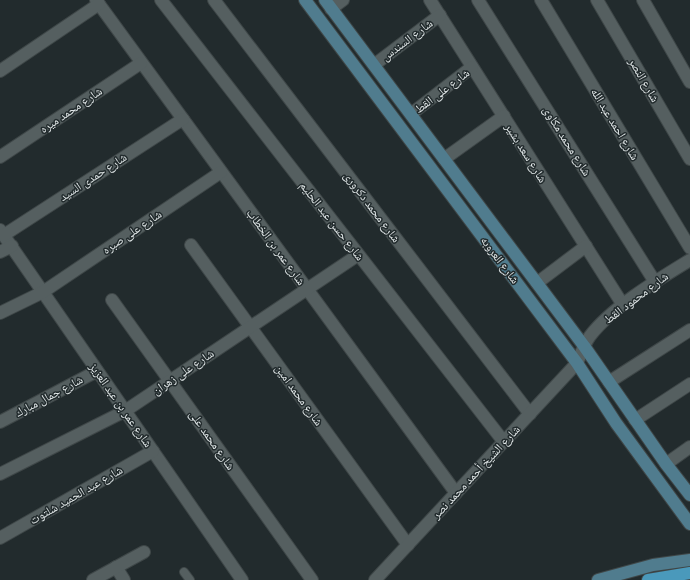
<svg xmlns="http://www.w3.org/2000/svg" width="690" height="580" font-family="Karla,'Noto Naskh Arabic',sans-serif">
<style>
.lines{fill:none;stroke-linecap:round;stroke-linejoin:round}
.lane-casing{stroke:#3f4748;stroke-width:10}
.street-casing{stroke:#3f4748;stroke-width:14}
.secondary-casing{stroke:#3f4748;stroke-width:14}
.primary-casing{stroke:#3f4748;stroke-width:14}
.lane{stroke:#555f60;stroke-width:8}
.street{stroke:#555f60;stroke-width:12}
.secondary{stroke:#507c8e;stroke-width:12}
.primary{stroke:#4a99bb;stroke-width:12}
.labels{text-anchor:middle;stroke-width:3;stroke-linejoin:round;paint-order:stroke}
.street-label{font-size:12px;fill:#e2e8e9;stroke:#222b2d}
</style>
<rect width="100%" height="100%" fill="#222b2d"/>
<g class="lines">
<g class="lane-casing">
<polyline id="lane" points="184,572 190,580"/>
</g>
<g class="street-casing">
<g id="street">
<polyline points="96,0 456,493"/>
<polyline points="161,0 504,442"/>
<polyline points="214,0 530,414"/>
<polyline points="430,0 623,305"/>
<polyline points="478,0 655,282"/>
<polyline points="541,0 690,248"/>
<polyline points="597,0 690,159"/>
<polyline points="643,0 690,82"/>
<polyline points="331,9 343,0"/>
<polyline points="374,65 440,15"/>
<polyline points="0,71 99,4"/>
<polyline points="411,114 472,67"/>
<polyline points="0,157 141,63"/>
<polyline points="444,159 504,116"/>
<polyline points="0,230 242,580"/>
<polyline points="4,235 183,119"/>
<polyline points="191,245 408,545"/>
<polyline points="0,252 12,246"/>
<polyline points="537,283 586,246"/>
<polyline points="112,300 312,580"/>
<polyline points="0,313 43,292 221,172"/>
<polyline points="609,382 690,330"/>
<polyline points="635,420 690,384"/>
<polyline points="0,422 97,371"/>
<polyline points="666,464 690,447"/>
<polyline points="0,474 125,411 358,255"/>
<polyline points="0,538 153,451"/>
<polyline points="116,567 124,580"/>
<polyline points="93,580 144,552"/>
<path d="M375 580 577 363C581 354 584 344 590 336 612 307 659 279 690 260"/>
</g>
</g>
<g class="secondary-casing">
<g id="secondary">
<polyline points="305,0 577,363 616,423 690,524"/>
<polyline points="325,0 584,346 666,464 690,495"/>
<polyline points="598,580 653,565 690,560"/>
</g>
</g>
<g class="primary-casing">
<polyline id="primary" points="648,580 690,573"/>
</g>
<use href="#lane" class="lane"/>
<use href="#street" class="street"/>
<use href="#secondary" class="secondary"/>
<use href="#primary" class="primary"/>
</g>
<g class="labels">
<g class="street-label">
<text transform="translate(407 40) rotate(-37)" y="4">شارع السندس</text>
<text transform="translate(644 80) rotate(60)" y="4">شارع النصر</text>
<text transform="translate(442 91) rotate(-37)" y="4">شارع على القط</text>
<text transform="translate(71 110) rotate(-34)" y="4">شارع محمد ميره</text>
<text transform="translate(615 124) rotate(59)" y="4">شارع احمد عبد الله</text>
<text transform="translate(567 141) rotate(58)" y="4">شارع محمد مكاوى</text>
<text transform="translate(526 153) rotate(58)" y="4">شارع سعد بشير</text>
<text transform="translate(93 177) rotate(-33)" y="4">شارع حمدى السيد</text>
<text transform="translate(372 207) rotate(53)" y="4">شارع محمد دكرورى</text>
<text transform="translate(332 221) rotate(52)" y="4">شارع حسن عبد الحليم</text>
<text transform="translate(132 232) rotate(-34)" y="4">شارع على صبره</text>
<text transform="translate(276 247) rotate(54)" y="4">شارع عمر بن الخطاب</text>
<text transform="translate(500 260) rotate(53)" y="4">شارع العروبه</text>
<text transform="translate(636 298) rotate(-37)" y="4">شارع محمود القط</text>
<text transform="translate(183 372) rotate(-34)" y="4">شارع على زهران</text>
<text transform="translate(299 395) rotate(54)" y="4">شارع محمد امين</text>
<text transform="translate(49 396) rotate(-28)" y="4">شارع جمال مبارك</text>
<text transform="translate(121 405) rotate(55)" y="4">شارع عمر بن عبد العزيز</text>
<text transform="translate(212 440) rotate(55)" y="4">شارع محمد على</text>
<text transform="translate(476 472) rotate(-47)" y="4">شارع الشيخ أحمد محمد نصر</text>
<text transform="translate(76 495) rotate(-30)" y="4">شارع عبد الحميد شلتوت</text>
</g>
</g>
</svg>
